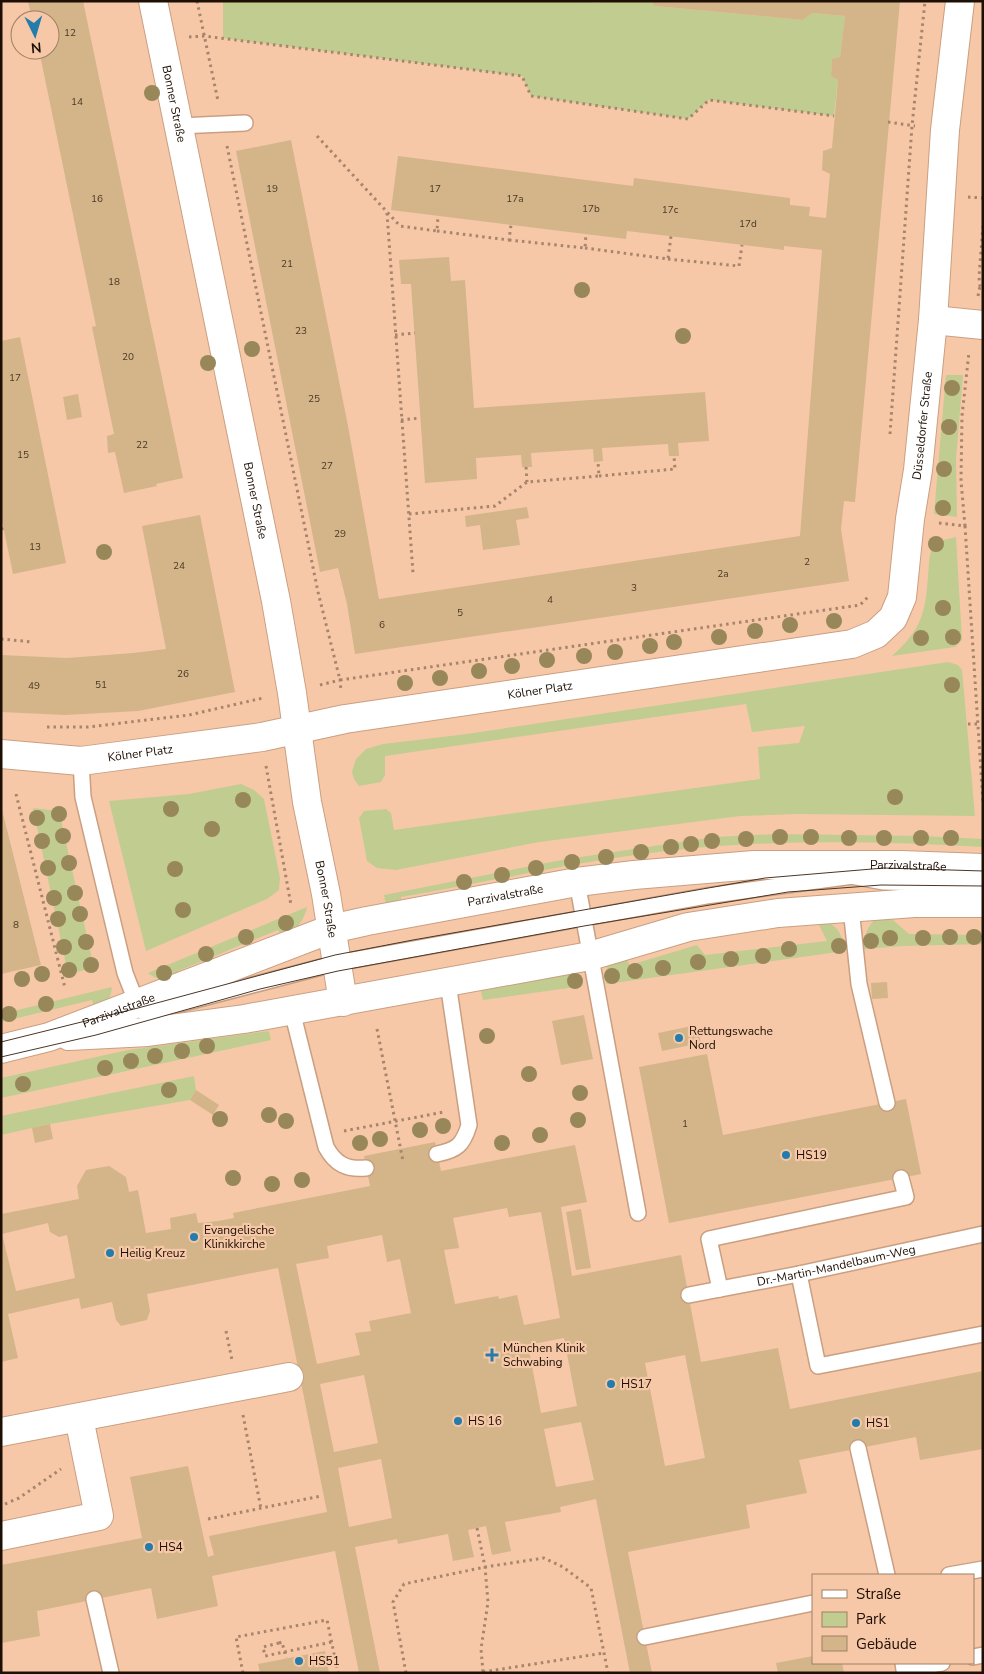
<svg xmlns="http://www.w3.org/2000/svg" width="984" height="1674" font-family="'Nunito Sans',sans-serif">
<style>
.green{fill:#c1cc91}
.building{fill:#d3b589;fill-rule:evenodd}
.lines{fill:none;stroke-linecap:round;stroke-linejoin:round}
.service-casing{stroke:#ca9f80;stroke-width:18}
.minor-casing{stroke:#ca9f80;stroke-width:30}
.path{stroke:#a7846c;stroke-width:3;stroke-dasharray:2.5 4;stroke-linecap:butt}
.service{stroke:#fff;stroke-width:15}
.minor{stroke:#fff;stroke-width:28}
.tram{stroke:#4b3626;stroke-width:1}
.path-bridge{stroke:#a7846c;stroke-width:3;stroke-dasharray:2.5 4;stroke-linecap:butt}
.tree{fill:#978759}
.poi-dot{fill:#237cab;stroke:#f6c8a8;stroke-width:2}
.labels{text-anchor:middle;stroke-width:4.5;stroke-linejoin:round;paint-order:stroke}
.number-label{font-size:10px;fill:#4b3825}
.street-label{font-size:12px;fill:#1e0f04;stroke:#f6c8a8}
.poi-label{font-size:12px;fill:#1e0f04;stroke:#f6c8a8;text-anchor:start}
</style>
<rect width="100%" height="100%" fill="#f6c8a8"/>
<g class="green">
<polygon points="223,1 576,1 599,3 601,1 651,1 655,6 803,20 812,13 845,16 840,57 832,59 831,76 838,80 834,116 709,100 688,119 531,96 522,76 223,38"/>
<polygon points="946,375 963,375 956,459 957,517 934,514"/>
<path d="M956 537 962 640 955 647 892 656C921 630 925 615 928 577 929 564 929 553 934 542Z"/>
<polygon points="948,662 958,665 962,670 975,816 798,814 740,816 539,842 396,870 377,868 367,861 359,818 364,811 386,809 391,813 394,830 760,779 758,747 799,743 805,726 752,732 746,704 385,756 385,775 381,782 359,786 354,779 352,772 356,759 366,749 383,744 467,734"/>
<polygon points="241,784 254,790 264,799 280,878 279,890 267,899 146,951 109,801 189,794"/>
<polygon points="33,808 59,811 94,968 68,974"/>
<path d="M775 834 923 836 983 839V847C877 841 771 839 666 851 577 861 489 882 401 897V907L387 910 384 895 567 859 714 837Z"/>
<path d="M307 907C304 922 295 931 282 938L278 930 178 971 181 980C168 982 159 981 148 973Z"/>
<path d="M886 914 909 934 983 935V944L903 946 864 949C864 932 869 920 886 914Z"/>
<path d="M816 919C837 924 841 930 845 951L606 984 607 963 624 955 630 965 697 945 705 955 827 941Z"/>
<polygon points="575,972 583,986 483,1000 481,991"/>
<path d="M112 987C110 1002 107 1003 95 1011L92 1000 1 1022V1014Z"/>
<polygon points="269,1031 271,1040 1,1098 1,1078 128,1050"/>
<polygon points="194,1076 196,1090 190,1100 50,1124 1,1135 1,1116"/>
</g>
<g class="building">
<polygon points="28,1 83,1 183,478 156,484 157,486 124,493 115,452 108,453 107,436 114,434 92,327 96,326 39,50 50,50 50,20 32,20"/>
<polygon points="651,1 900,1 855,502 844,501 841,529 849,581 355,654 347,604 338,568 320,572 236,151 291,140 348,426 379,599 800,536 822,250 784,246 784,250 627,231 626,239 391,210 398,156 633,186 634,178 790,198 790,205 810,207 809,216 826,218 830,174 822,170 823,151 832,148 838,80 831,76 832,59 840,57 845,16 812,13 803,20 655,6"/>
<polygon points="449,257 451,281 465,280 474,408 705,392 709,441 678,443 679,456 669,456 668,444 602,448 603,461 594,462 593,449 531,453 532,467 522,467 521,455 476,458 477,479 425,483 411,284 401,284 399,260"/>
<polygon points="20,337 66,563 13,574 1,516 1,341"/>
<polygon points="78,394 82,417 67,420 63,397"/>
<polygon points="527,507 529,518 516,520 520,545 483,550 480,525 466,527 465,516"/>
<polygon points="200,515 235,692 138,711 65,715 1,712 1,655 67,658 133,653 166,649 142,526"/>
<polygon points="1,806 41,965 1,974"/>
<polygon points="887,982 888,998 872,999 871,983"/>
<polygon points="584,1015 593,1059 561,1065 552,1021"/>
<polygon points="697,1025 701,1043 662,1051 658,1033"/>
<polygon points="707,1054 723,1135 906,1099 921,1174 669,1223 639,1067"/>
<polygon points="196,1090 219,1105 213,1115 190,1100"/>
<polygon points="50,1124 53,1139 35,1143 32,1128"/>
<path d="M435 1142 441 1171 575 1145 587 1202 561 1207 572 1276 681 1255 701 1362 778 1348 790 1409 983 1371V1449L920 1460 916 1437 799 1460 807 1493 746 1505 750 1528 628 1552 652 1673H630L596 1499 560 1507 561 1512 505 1522 511 1551 492 1555 486 1526 468 1530 474 1557 453 1561 448 1534 398 1544 397 1539 355 1547 380 1673H359L335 1551 212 1576 218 1606 157 1619 151 1588 37 1611 40 1636 1 1643V1565L142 1538 130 1477 188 1466 208 1557 214 1555 209 1536 327 1512 278 1268 147 1294 150 1311 147 1320 121 1326 116 1320 112 1302 81 1309 79 1298 8 1314 18 1358 1 1362V1214L79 1199 77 1186 86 1170 109 1166 126 1177 129 1192 138 1190 146 1233 171 1229 170 1218 196 1213 198 1223 218 1221 234 1218 233 1213 370 1186 364 1156ZM507 1208 509 1217 541 1212 560 1318 524 1325 517 1295 499 1299 498 1296 455 1304 444 1250 459 1248 453 1218ZM48 1223 50 1232 59 1237 67 1235 75 1278 16 1291 2 1234ZM382 1235 387 1262 400 1259 411 1313 369 1321 371 1331 355 1333 360 1355 317 1364 296 1264 329 1258 327 1246ZM564 1338 577 1406 541 1413 528 1345ZM685 1355 705 1458 665 1466 645 1363ZM364 1375 378 1443 334 1452 320 1384ZM581 1422 594 1480 556 1487 544 1429ZM381 1459 392 1518 349 1527 338 1468Z"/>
<polygon points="581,1209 591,1268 576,1270 566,1212"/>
<polygon points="325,1651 329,1673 260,1673 258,1664"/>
<polygon points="813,1656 813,1663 842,1663 844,1673 778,1673 776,1663"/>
</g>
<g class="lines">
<g class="service-casing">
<g id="service">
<polyline points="179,126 245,123"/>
<polyline points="81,761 83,797 125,973 139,1009"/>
<polyline points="851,876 884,882 983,884"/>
<polyline points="577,882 638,1213"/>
<polyline points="851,908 859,984 887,1103"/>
<path d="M292 1011 326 1147C335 1164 347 1170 366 1168"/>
<polyline points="145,1013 337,963 706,896 853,876"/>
<path d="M437 1154C457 1150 463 1145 469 1125L448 983"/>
<polyline points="799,1274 818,1366 983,1334"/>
<polyline points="720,1289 709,1239 906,1197 901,1178"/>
<path id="s1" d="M689 1295 799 1274 983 1234"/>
<polyline points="858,1448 887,1575"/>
<polyline points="949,1575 983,1569"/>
<polyline points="94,1599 111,1673"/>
<polyline points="645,1637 813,1603"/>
<polyline points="973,1657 983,1655"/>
<polyline points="903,1663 904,1670 942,1663"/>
</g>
</g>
<g class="minor-casing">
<g id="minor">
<path id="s2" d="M153 1 276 601 292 693 307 802 326 894 343 1002"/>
<polyline points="933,320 983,325"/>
<path id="s3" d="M1 754 81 761 262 737 345 719 852 644 876 634 893 618 902 597 910 519 918 470 933 320 945 130 960 1"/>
<polyline points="69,1036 148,1032 244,1019 590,956 688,927 778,913 914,903 983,903"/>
<path id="s4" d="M1 1049 49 1037 331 929 367 921 577 882 634 875 754 865H901L983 868"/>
<polyline points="1,1432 289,1377"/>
<polyline points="1,1536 99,1516 79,1418"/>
</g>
</g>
<g class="path">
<polyline points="197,1 218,101"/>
<polyline points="189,37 204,36 522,76 531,96 688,119 709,100 834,116"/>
<polyline points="888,122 915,126"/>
<polyline points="317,136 400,226 437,231 438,216"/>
<polyline points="227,146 318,592 340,680 860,605 870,595"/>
<polyline points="968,197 983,198"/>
<polyline points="387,213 413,573"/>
<polyline points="983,226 979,277 980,286 983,287"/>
<polyline points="437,231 509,240 511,225"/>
<polyline points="509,240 585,248 586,234"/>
<polyline points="585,248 668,259 671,236"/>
<polyline points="668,259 739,266 742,245"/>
<polyline points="978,296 980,286"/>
<polyline points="395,335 415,333"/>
<polyline points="401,420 420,418"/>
<polyline points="890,434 912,126 925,1"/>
<polyline points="526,467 527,482"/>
<polyline points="599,476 675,469 674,456"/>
<polyline points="409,514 495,506 527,482 599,476 598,462"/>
<polyline points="939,523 965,526 983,803"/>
<polyline points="965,526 961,481 962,416 969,352"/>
<polyline points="1,529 4,528"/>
<polyline points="1,639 33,642"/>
<polyline points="320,685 340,680 341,691"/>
<polyline points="968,724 977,724"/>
<polyline points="47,727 88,727 189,715 263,698"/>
<polyline points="266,766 291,905"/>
<polyline points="16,794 65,988"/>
<polyline points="377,1029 403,1161"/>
<polyline points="344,1131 444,1112"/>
<polyline points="226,1331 232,1360"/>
<polyline points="243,1415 261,1509"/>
<polyline points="5,1504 19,1498 61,1469"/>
<polyline points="208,1519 321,1496"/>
<polyline points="477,1528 485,1567 488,1602 481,1649 483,1672 479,1673"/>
<polyline points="279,1643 263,1647 265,1656 332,1642"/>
<polyline points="483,1672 604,1653"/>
<polyline points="243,1673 236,1637 327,1620 338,1673"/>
<polyline points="406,1673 393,1602 404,1584 485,1567 544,1558 563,1567 591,1588 608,1673"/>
</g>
<use href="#service" class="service"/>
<use href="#minor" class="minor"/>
<g class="tram">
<polyline points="1,1042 138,1008 335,955 413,940 765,878 884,868 983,871"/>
<polyline points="1,1057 96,1035 260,989 338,971 584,926 788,892 881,885 983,886"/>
</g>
<polyline class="path-bridge" points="279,1643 282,1642 286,1658"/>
</g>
<g class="tree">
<circle cx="152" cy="93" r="8"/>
<circle cx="582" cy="290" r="8"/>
<circle cx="683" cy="336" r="8"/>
<circle cx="252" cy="349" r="8"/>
<circle cx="208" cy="363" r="8"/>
<circle cx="952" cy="388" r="8"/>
<circle cx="949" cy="427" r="8"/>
<circle cx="944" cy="469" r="8"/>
<circle cx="943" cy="508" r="8"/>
<circle cx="936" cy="544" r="8"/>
<circle cx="104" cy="552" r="8"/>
<circle cx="943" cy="608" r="8"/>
<circle cx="834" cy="621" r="8"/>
<circle cx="790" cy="625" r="8"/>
<circle cx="755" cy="631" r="8"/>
<circle cx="719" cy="637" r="8"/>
<circle cx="953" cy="637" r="8"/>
<circle cx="921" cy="638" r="8"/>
<circle cx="674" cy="642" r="8"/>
<circle cx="650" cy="646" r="8"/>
<circle cx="615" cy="652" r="8"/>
<circle cx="584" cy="656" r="8"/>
<circle cx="547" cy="660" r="8"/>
<circle cx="512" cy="666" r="8"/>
<circle cx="479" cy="671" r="8"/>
<circle cx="440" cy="678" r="8"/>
<circle cx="405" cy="683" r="8"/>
<circle cx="952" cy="685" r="8"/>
<circle cx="895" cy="797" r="8"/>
<circle cx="243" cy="800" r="8"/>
<circle cx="171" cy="809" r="8"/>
<circle cx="59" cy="814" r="8"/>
<circle cx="37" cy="818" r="8"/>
<circle cx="212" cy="829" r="8"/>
<circle cx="63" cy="836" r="8"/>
<circle cx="780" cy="837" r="8"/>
<circle cx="811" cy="837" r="8"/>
<circle cx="849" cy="838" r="8"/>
<circle cx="884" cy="838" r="8"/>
<circle cx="921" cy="838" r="8"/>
<circle cx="951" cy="838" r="8"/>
<circle cx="746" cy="839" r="8"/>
<circle cx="42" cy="841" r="8"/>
<circle cx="712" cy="841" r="8"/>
<circle cx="691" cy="844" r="8"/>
<circle cx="671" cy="847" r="8"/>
<circle cx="641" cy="852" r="8"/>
<circle cx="606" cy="857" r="8"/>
<circle cx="572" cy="862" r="8"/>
<circle cx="69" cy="863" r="8"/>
<circle cx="48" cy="868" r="8"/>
<circle cx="536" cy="868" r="8"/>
<circle cx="175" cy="869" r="8"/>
<circle cx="502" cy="875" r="8"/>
<circle cx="464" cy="882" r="8"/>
<circle cx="75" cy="893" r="8"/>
<circle cx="54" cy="898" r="8"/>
<circle cx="183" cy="910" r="8"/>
<circle cx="80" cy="914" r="8"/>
<circle cx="58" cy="919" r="8"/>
<circle cx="286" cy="923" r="8"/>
<circle cx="246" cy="937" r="8"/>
<circle cx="950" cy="937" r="8"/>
<circle cx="974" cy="937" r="8"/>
<circle cx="890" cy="938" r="8"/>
<circle cx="923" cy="938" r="8"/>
<circle cx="871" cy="941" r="8"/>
<circle cx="86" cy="942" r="8"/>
<circle cx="839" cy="946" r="8"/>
<circle cx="64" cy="947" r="8"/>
<circle cx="789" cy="949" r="8"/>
<circle cx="206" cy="954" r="8"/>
<circle cx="763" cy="956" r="8"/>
<circle cx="731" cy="959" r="8"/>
<circle cx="698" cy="962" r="8"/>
<circle cx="91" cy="965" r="8"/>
<circle cx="663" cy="968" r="8"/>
<circle cx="69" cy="970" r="8"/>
<circle cx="635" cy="971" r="8"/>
<circle cx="164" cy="973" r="8"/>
<circle cx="42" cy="974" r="8"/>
<circle cx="612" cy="976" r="8"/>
<circle cx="22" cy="979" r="8"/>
<circle cx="575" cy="981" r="8"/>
<circle cx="46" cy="1004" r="8"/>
<circle cx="9" cy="1014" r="8"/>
<circle cx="487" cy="1036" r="8"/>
<circle cx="207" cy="1046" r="8"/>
<circle cx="182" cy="1051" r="8"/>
<circle cx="155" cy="1056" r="8"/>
<circle cx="131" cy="1061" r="8"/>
<circle cx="105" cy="1068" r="8"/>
<circle cx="529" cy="1074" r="8"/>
<circle cx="23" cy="1084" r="8"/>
<circle cx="169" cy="1090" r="8"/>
<circle cx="580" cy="1093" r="8"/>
<circle cx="269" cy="1115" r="8"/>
<circle cx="220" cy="1119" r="8"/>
<circle cx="578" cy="1120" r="8"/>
<circle cx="286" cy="1121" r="8"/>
<circle cx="443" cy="1126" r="8"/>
<circle cx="420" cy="1130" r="8"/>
<circle cx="540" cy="1135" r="8"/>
<circle cx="380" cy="1139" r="8"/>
<circle cx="360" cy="1143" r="8"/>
<circle cx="502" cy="1143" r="8"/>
<circle cx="233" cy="1178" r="8"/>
<circle cx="302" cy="1180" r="8"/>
<circle cx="272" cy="1184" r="8"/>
</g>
<g class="poi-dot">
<circle cx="679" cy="1038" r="5"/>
<circle cx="786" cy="1155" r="5"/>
<circle cx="194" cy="1237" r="5"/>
<circle cx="110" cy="1253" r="5"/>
<path d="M489.5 1347.5h5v5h5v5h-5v5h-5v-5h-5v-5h5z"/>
<circle cx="611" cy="1384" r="5"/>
<circle cx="458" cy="1421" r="5"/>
<circle cx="856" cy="1423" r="5"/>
<circle cx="149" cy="1547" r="5"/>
<circle cx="299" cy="1661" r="5"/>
</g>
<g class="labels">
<g class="number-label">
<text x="70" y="36">12</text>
<text x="77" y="105">14</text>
<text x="272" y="192">19</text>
<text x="435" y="192">17</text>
<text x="97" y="202">16</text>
<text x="515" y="202">17a</text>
<text x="591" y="212">17b</text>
<text x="670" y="213">17c</text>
<text x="748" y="227">17d</text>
<text x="287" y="267">21</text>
<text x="114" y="285">18</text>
<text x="301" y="334">23</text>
<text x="128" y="360">20</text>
<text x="15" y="381">17</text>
<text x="314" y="402">25</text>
<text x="142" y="448">22</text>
<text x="23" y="458">15</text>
<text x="327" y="469">27</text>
<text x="340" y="537">29</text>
<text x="35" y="550">13</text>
<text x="807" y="565">2</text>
<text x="179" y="569">24</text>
<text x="723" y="577">2a</text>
<text x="634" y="591">3</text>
<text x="550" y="603">4</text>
<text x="460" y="616">5</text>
<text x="382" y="628">6</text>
<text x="183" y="677">26</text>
<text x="101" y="688">51</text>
<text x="34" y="689">49</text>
<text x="16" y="928">8</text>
<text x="685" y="1127">1</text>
</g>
<g class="street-label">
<text dy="4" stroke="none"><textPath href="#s2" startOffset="105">Bonner Straße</textPath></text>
<text dy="4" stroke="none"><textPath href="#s3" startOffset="1105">Düsseldorfer Straße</textPath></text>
<text dy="4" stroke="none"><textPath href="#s2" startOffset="510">Bonner Straße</textPath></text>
<text dy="4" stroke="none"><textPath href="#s3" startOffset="545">Kölner Platz</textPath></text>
<text dy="4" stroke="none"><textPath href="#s3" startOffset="140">Kölner Platz</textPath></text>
<text dy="4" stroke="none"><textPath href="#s4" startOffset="934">Parzivalstraße</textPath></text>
<text dy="4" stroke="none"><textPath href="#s4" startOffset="529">Parzivalstraße</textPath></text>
<text dy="4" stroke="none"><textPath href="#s2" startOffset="915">Bonner Straße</textPath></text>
<text dy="4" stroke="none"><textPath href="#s4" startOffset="124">Parzivalstraße</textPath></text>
<text dy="4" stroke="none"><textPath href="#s1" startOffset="150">Dr.-Martin-Mandelbaum-Weg</textPath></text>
</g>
<g class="poi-label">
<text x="689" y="1035">Rettungswache<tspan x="689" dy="14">Nord</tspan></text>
<text x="796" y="1159">HS19</text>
<text x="204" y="1234">Evangelische<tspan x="204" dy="14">Klinikkirche</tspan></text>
<text x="120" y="1257">Heilig Kreuz</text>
<text x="503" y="1352">München Klinik<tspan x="503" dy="14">Schwabing</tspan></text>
<text x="621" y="1388">HS17</text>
<text x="468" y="1425">HS 16</text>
<text x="866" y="1427">HS1</text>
<text x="159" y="1551">HS4</text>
<text x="309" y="1665">HS51</text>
</g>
</g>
<rect width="984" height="1674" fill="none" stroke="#1e0f04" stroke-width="5"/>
<rect x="812" y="1574" width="162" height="90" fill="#f6c8a8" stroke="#a07e66"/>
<rect x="822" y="1590" width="25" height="8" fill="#ffffff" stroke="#a07e66"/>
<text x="856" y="1599" font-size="15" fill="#1e0f04">Straße</text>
<rect x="822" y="1612" width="25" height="15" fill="#c1cc91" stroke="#a07e66"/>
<text x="856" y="1624" font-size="15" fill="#1e0f04">Park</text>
<rect x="822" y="1636" width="25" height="15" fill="#d3b589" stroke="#a07e66"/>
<text x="856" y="1649" font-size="15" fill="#1e0f04">Gebäude</text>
<g transform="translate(35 35) rotate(175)"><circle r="24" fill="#f6c8a8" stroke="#a07e66"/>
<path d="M0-4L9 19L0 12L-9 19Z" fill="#237cab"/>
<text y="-8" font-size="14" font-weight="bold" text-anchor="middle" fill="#1e0f04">N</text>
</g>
</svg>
